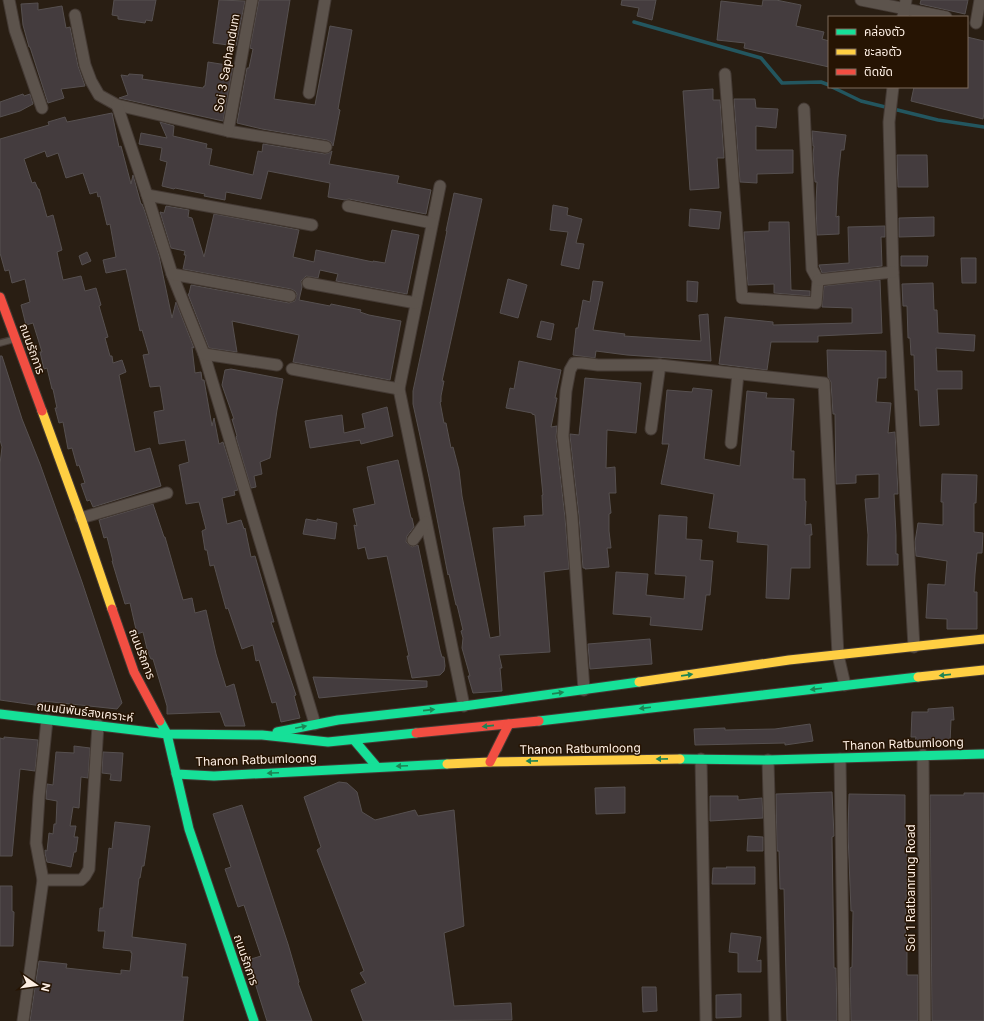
<svg xmlns="http://www.w3.org/2000/svg" width="984" height="1021" font-family="Inter,'Noto Sans Thai',sans-serif">
<style>
.lines{fill:none;stroke-linecap:round;stroke-linejoin:round}
.stream{stroke:#23565f;stroke-width:3.5}
.building{fill:#443c3e;stroke:#565050}
.lane-casing{stroke:#443a34;stroke-width:8}
.street-casing{stroke:#443a34;stroke-width:13}
.fast-casing{stroke:#443a34;stroke-width:11}
.slow-casing{stroke:#443a34;stroke-width:11}
.jam-casing{stroke:#443a34;stroke-width:11}
.lane{stroke:#5c534c;stroke-width:5.5}
.street{stroke:#5c534c;stroke-width:11}
.fast{stroke:#16e098;stroke-width:9}
.slow{stroke:#ffcf43;stroke-width:9}
.jam{stroke:#f24e42;stroke-width:9}
.oneway{fill:#1d8455}
.labels{text-anchor:middle;stroke-width:3;stroke-linejoin:round;paint-order:stroke}
.street-label{font-size:12px;fill:#fceee3;stroke:#261403}
</style>
<rect width="100%" height="100%" fill="#291e13"/>
<g class="lines">
<g class="stream">
<polyline points="634,22 761,58 782,83 821,82 829,85"/>
<polyline points="832,87 861,101 938,120 984,127"/>
</g>
</g>
<g class="building">
<polygon points="114,0 156,0 152,21 146,20 145,23 118,19 118,16 112,15"/>
<polygon points="219,0 245,1 236,46 213,43"/>
<polygon points="259,0 290,0 274,99 315,105 330,26 352,30 338,109 340,110 333,146 331,142 327,140 262,129 237,123 247,68 249,68 253,49 250,48"/>
<polygon points="622,0 656,0 652,20 637,16 639,8 621,5"/>
<polygon points="763,0 776,0 801,5 796,26 824,32 822,39 829,41 829,67 744,48 745,43 717,40 721,1 762,6"/>
<polygon points="921,0 968,0 965,14 920,4"/>
<polygon points="38,3 38,10 62,6 66,28 70,27 78,66 85,86 61,89 64,98 48,103 30,47 29,47 23,25 21,4"/>
<polygon points="967,37 984,41 984,113 983,119 911,101 914,87 967,87"/>
<polygon points="208,62 233,66 223,121 119,98 128,95 121,75 128,76 129,74 143,75 142,79 203,88 204,86 205,86"/>
<polygon points="713,89 713,100 720,100 724,158 717,158 719,188 690,190 683,91"/>
<polygon points="23,94 24,96 30,94 33,104 20,111 0,117 0,102"/>
<polygon points="734,99 755,99 756,108 778,109 776,128 756,126 756,150 793,150 793,173 757,174 757,183 740,182"/>
<polygon points="112,113 119,147 121,146 131,184 133,175 141,204 142,204 144,209 159,256 172,318 176,302 194,348 192,347 195,373 201,372 202,380 204,380 212,426 214,418 219,444 223,442 238,490 234,491 235,495 222,498 227,524 241,520 244,529 245,528 251,557 255,556 274,622 271,622 296,695 294,696 300,718 281,722 276,702 272,703 259,660 256,661 253,645 242,649 228,608 226,609 214,565 210,566 207,550 205,550 202,531 206,529 199,502 186,504 179,465 189,462 185,440 159,444 154,412 164,410 160,386 150,387 143,355 149,354 142,330 140,331 126,269 106,273 103,260 116,257 110,224 107,225 100,196 98,197 97,192 90,194 83,173 66,178 58,153 47,157 45,151 24,159 32,183 35,182 38,189 39,189 47,217 53,215 62,250 57,252 63,280 81,276 85,291 96,288 101,305 99,306 108,337 105,338 110,356 112,356 113,363 122,360 126,372 119,375 135,452 150,448 161,486 93,507 90,500 87,501 81,484 85,483 79,465 77,466 72,448 68,449 63,422 59,423 55,408 57,408 53,389 52,389 47,368 44,369 40,352 42,352 33,323 26,325 21,305 30,302 25,279 12,283 9,270 5,271 0,253 0,139 49,125 48,122 65,117 67,122"/>
<polygon points="160,122 174,126 173,136 207,144 206,148 212,149 209,165 253,175 258,151 262,152 263,144 325,154 329,153 332,151 329,164 399,176 397,183 431,190 426,214 349,199 345,200 328,197 330,183 268,171 261,199 226,192 225,200 204,196 205,194 175,188 174,189 162,186 167,162 160,160 162,148 139,144 141,133 167,138"/>
<polygon points="812,131 846,135 844,150 841,150 838,178 836,217 839,216 839,234 817,235 816,202 817,182 815,182 813,154 814,146 813,146"/>
<polygon points="897,155 927,155 928,187 898,187"/>
<polygon points="454,193 482,199 442,381 444,381 441,396 441,402 440,402 444,423 446,423 451,448 453,447 459,470 462,496 490,638 500,636 493,528 525,526 524,516 543,515 542,495 543,495 535,415 532,414 532,413 506,408 510,388 514,389 519,361 561,370 555,398 557,398 551,427 557,426 556,437 565,518 569,569 544,572 550,652 499,655 502,668 500,668 502,691 473,693 468,676 470,676 462,648 463,638 461,631 463,630 457,605 456,605 449,574 448,575 429,477 413,404 413,391 447,231 446,231"/>
<polygon points="553,205 568,208 567,215 582,219 576,243 584,244 579,269 561,265 568,232 550,230"/>
<polygon points="166,206 189,210 188,217 192,218 204,257 214,214 299,230 293,257 314,262 316,250 373,262 373,261 385,263 392,230 419,235 407,294 336,281 338,274 320,270 318,278 306,276 301,281 302,287 299,300 330,306 331,304 361,310 360,312 369,315 401,321 390,380 293,362 299,335 232,321 237,352 209,348 188,294 189,294 191,285 289,303 295,301 297,294 295,291 291,289 183,269 186,255 184,255 185,251 171,248 160,212 164,213"/>
<polygon points="690,209 721,212 719,229 689,226"/>
<polygon points="934,217 934,236 899,237 899,218"/>
<polygon points="769,222 789,222 791,290 810,291 810,296 774,293 774,284 748,285 744,232 769,231"/>
<polygon points="885,226 885,237 881,237 882,266 822,273 819,265 849,263 848,227"/>
<polygon points="87,252 91,261 82,265 79,256"/>
<polygon points="901,256 928,256 927,266 901,266"/>
<polygon points="961,258 976,258 976,283 962,283"/>
<polygon points="508,279 527,285 518,318 500,313"/>
<polygon points="880,280 882,333 818,336 818,342 771,342 767,370 719,364 725,317 773,322 773,325 852,323 852,308 822,307 824,286"/>
<polygon points="593,281 603,282 593,330 625,334 624,336 701,341 699,315 708,314 711,361 627,355 596,351 595,358 573,355 576,328 578,328 583,300 590,302"/>
<polygon points="687,281 698,282 697,302 687,301"/>
<polygon points="933,283 934,310 937,310 938,333 975,335 974,351 936,348 937,371 962,371 962,389 937,389 939,425 920,426 918,390 915,390 914,355 911,355 910,338 908,338 907,306 903,306 902,284"/>
<polygon points="541,321 554,324 551,340 537,337"/>
<polygon points="827,350 886,351 886,378 878,378 876,402 891,403 888,433 895,432 898,494 894,494 896,535 896,554 898,554 898,565 867,565 868,535 865,499 879,498 879,474 856,475 856,483 836,484 835,414 833,414 831,382 828,377"/>
<polygon points="0,356 2,356 22,419 40,464 82,582 122,703 117,709 43,701 42,706 0,700 0,464 2,447 0,440"/>
<polygon points="231,369 283,379 277,410 270,458 260,462 262,474 254,476 256,487 251,488 236,437 237,436 232,419 234,419 222,385 225,370"/>
<polygon points="585,378 641,383 636,433 607,430 606,468 615,467 616,493 609,493 611,513 609,514 609,531 611,548 607,548 609,567 585,569 585,568 583,568 579,516 570,436 570,434 579,435"/>
<polygon points="693,388 712,390 704,459 740,466 747,391 767,393 766,398 794,399 791,451 794,451 793,479 805,479 805,501 806,501 805,525 811,524 812,535 810,535 810,568 791,568 789,599 766,598 768,545 737,542 738,532 709,528 714,494 661,484 669,444 662,444 667,390 692,392"/>
<polygon points="387,407 393,436 361,444 360,440 310,448 305,421 342,415 344,433 365,428 362,414"/>
<polygon points="398,460 411,518 412,518 414,527 407,536 406,542 412,547 418,545 440,650 442,657 444,657 445,666 444,671 440,675 412,678 407,656 409,656 387,556 368,559 365,547 358,549 354,525 357,526 353,509 375,504 367,467"/>
<polygon points="942,474 977,475 976,503 974,503 974,532 983,533 982,553 977,553 975,574 974,592 977,592 977,629 947,629 947,619 926,618 928,584 945,585 947,561 916,556 915,542 918,523 943,525 943,502 941,502"/>
<polygon points="153,504 164,537 165,537 183,600 192,598 195,613 206,610 216,654 226,687 234,684 245,726 225,726 220,712 167,714 167,706 153,659 151,659 148,653 143,632 137,634 130,603 125,604 112,561 113,561 107,537 104,538 99,520"/>
<polygon points="659,515 687,517 686,539 702,540 700,560 713,561 710,595 706,595 702,630 650,625 651,617 613,614 616,572 648,574 646,595 684,599 686,576 655,574"/>
<polygon points="306,519 317,521 317,519 337,523 335,539 303,534"/>
<polygon points="650,639 652,664 590,669 588,644"/>
<polygon points="313,677 427,681 427,687 319,698"/>
<polygon points="953,707 954,720 951,720 950,743 915,742 916,737 911,737 912,712 928,712 928,709"/>
<polygon points="810,724 813,741 785,745 785,743 695,745 694,729 725,728 725,730 775,729"/>
<polygon points="4,737 38,740 35,771 20,769 12,856 0,856 0,738 4,739"/>
<polygon points="74,746 90,748 88,778 81,777 79,808 73,807 70,826 76,826 74,837 78,837 76,852 74,852 71,867 47,862 45,853 45,850 47,851 49,833 53,834 54,824 56,824 57,801 46,799 47,784 53,785 56,752 74,753"/>
<polygon points="103,752 123,753 121,781 110,780 111,774 102,773"/>
<polygon points="339,782 347,783 357,792 362,812 375,820 415,810 418,816 454,810 464,926 444,933 454,1006 511,1003 512,1020 363,1021 351,990 366,983 360,973 364,971 317,850 321,847 304,797"/>
<polygon points="625,787 625,813 596,814 595,788"/>
<polygon points="832,792 834,836 832,837 834,968 836,968 837,1021 787,1021 784,889 780,889 779,851 777,851 776,794"/>
<polygon points="964,793 984,793 984,1021 932,1021 930,795 964,795"/>
<polygon points="849,794 905,795 905,829 906,829 907,865 905,941 907,941 907,975 918,975 918,1021 851,1021 850,968 852,967 853,911 851,911 848,834"/>
<polygon points="710,796 738,796 738,800 762,798 763,818 710,821"/>
<polygon points="242,805 288,944 299,982 298,983 312,1021 267,1021 260,999 248,960 261,956 244,905 238,907 225,869 231,867 213,814"/>
<polygon points="115,822 150,826 144,866 142,866 140,878 139,878 132,937 186,944 182,977 188,977 183,1021 30,1021 39,961 67,964 66,968 121,974 121,970 130,971 132,953 131,953 131,951 103,948 105,931 98,931 100,908 103,908 109,848 112,849"/>
<polygon points="748,836 763,837 763,851 747,851"/>
<polygon points="726,867 755,867 755,884 712,884 713,868 727,868"/>
<polygon points="0,886 12,886 12,911 14,912 13,946 0,946"/>
<polygon points="731,933 761,937 757,961 761,960 761,972 738,972 738,953 729,952"/>
<polygon points="642,987 656,987 657,1011 643,1012"/>
<polygon points="741,994 741,1017 716,1018 716,995"/>
</g>
<g class="lines">
<g class="lane-casing">
<polyline id="lane" points="0,343 15,339"/>
</g>
<g class="street-casing">
<g id="street">
<polyline points="9,0 15,30 42,108"/>
<polyline points="861,0 946,17"/>
<polyline points="75,15 85,65 91,81 99,95 117,105 228,131 326,147"/>
<polyline points="903,17 906,0"/>
<polyline points="976,23 980,0"/>
<polyline points="725,74 742,298 816,303 818,280 812,269 804,109"/>
<polyline points="893,87 889,122 893,272 914,647"/>
<polyline points="309,93 325,0"/>
<polyline points="117,105 147,195 172,274 204,354 315,724"/>
<polyline points="228,131 252,0"/>
<polyline points="440,186 399,389 464,706"/>
<polyline points="147,195 312,225"/>
<polyline points="348,206 432,223"/>
<polyline points="172,274 290,296"/>
<polyline points="818,280 893,272"/>
<polyline points="308,283 416,303"/>
<polyline points="204,354 277,365"/>
<polyline points="292,369 399,389"/>
<polyline points="651,429 660,365"/>
<polyline points="731,443 738,374"/>
<polyline points="81,518 167,493"/>
<polyline points="413,540 426,522"/>
<polyline points="584,690 572,517 563,436 566,391 570,370 574,363 582,363 598,365 660,365 824,383 838,655 845,685"/>
<polyline points="923,755 925,1021"/>
<polyline points="701,759 706,1021"/>
<polyline points="840,759 844,1021"/>
<polyline points="768,760 775,1021"/>
<polyline points="43,880 81,880 85,876 89,869 98,725"/>
<polyline points="23,1021 43,880 36,843 39,797 47,720"/>
</g>
</g>
<g class="fast-casing">
<g id="fast">
<polyline points="0,714 167,734 262,735 328,742 416,733"/>
<polyline points="160,721 167,734 189,829 254,1021"/>
<polyline points="539,721 918,677"/>
<polyline points="277,732 338,720 464,706 639,682"/>
<polyline points="354,740 377,767"/>
<polyline points="680,759 768,760 984,754"/>
<polyline points="176,774 214,776 447,764"/>
</g>
</g>
<g class="slow-casing">
<g id="slow">
<polyline points="42,411 81,518 112,609"/>
<polyline points="918,677 984,670"/>
<polyline points="639,682 789,660 984,639"/>
<polyline points="447,764 490,762 680,759"/>
</g>
</g>
<g class="jam-casing">
<g id="jam">
<polyline points="0,297 42,411"/>
<polyline points="112,609 134,672 160,721"/>
<polyline points="416,733 539,721"/>
<polyline points="490,762 509,724"/>
</g>
</g>
<use href="#lane" class="lane"/>
<use href="#street" class="street"/>
<use href="#fast" class="fast"/>
<use href="#slow" class="slow"/>
<use href="#jam" class="jam"/>
</g>
<defs><path id="oneway-solid" d="M-6-.8H1V-3.2L6.5 0L1 3.2V.8H-6Z"/></defs>
<g class="oneway">
<use href="#oneway-solid" transform="translate(687 675) rotate(-8)"/>
<use href="#oneway-solid" transform="translate(945 675) rotate(174)"/>
<use href="#oneway-solid" transform="translate(816 689) rotate(173)"/>
<use href="#oneway-solid" transform="translate(558 693) rotate(-8)"/>
<use href="#oneway-solid" transform="translate(645 708) rotate(173)"/>
<use href="#oneway-solid" transform="translate(429 710) rotate(-6)"/>
<use href="#oneway-solid" transform="translate(488 726) rotate(174)"/>
<use href="#oneway-solid" transform="translate(301 727) rotate(-12)"/>
<use href="#oneway-solid" transform="translate(662 759) rotate(179)"/>
<use href="#oneway-solid" transform="translate(532 761) rotate(179)"/>
<use href="#oneway-solid" transform="translate(402 766) rotate(177)"/>
<use href="#oneway-solid" transform="translate(273 773) rotate(177)"/>
</g>
<g class="labels">
<g class="street-label">
<text transform="translate(227 63) rotate(-80)" y="4">Soi 3 Saphandum</text>
<text transform="translate(32 349) rotate(70)" y="4">ถนนรัถการ</text>
<text transform="translate(142 654) rotate(69)" y="4">ถนนรัถการ</text>
<text transform="translate(85 712) rotate(7)" y="4">ถนนนิพันธ์สงเคราะห์</text>
<text transform="translate(903 744) rotate(-2)" y="4">Thanon Ratbumloong</text>
<text transform="translate(580 749) rotate(-1)" y="4">Thanon Ratbumloong</text>
<text transform="translate(256 760) rotate(-2)" y="4">Thanon Ratbumloong</text>
<text transform="translate(911 888) rotate(-90)" y="4">Soi 1 Ratbanrung Road</text>
<text transform="translate(246 960) rotate(71)" y="4">ถนนรัถการ</text>
</g>
</g>
<rect x="828" y="16" width="140" height="72" fill="#261403" stroke="#7c6b5d"/>
<rect x="836" y="29" width="20" height="6" fill="#16e098" stroke="#7c6b5d"/>
<text x="864" y="36" font-size="12" fill="#fceee3">คล่องตัว</text>
<rect x="836" y="49" width="20" height="6" fill="#ffcf43" stroke="#7c6b5d"/>
<text x="864" y="56" font-size="12" fill="#fceee3">ชะลอตัว</text>
<rect x="836" y="69" width="20" height="6" fill="#f24e42" stroke="#7c6b5d"/>
<text x="864" y="76" font-size="12" fill="#fceee3">ติดขัด</text>
<g transform="translate(36 985) rotate(103)" stroke="#261403" stroke-width="3" paint-order="stroke">
<path d="M0-3L7 15L0 10L-7 15Z" fill="#fceee3"/>
<text y="-6" font-size="11" font-weight="bold" text-anchor="middle" fill="#fceee3">N</text>
</g>
</svg>
